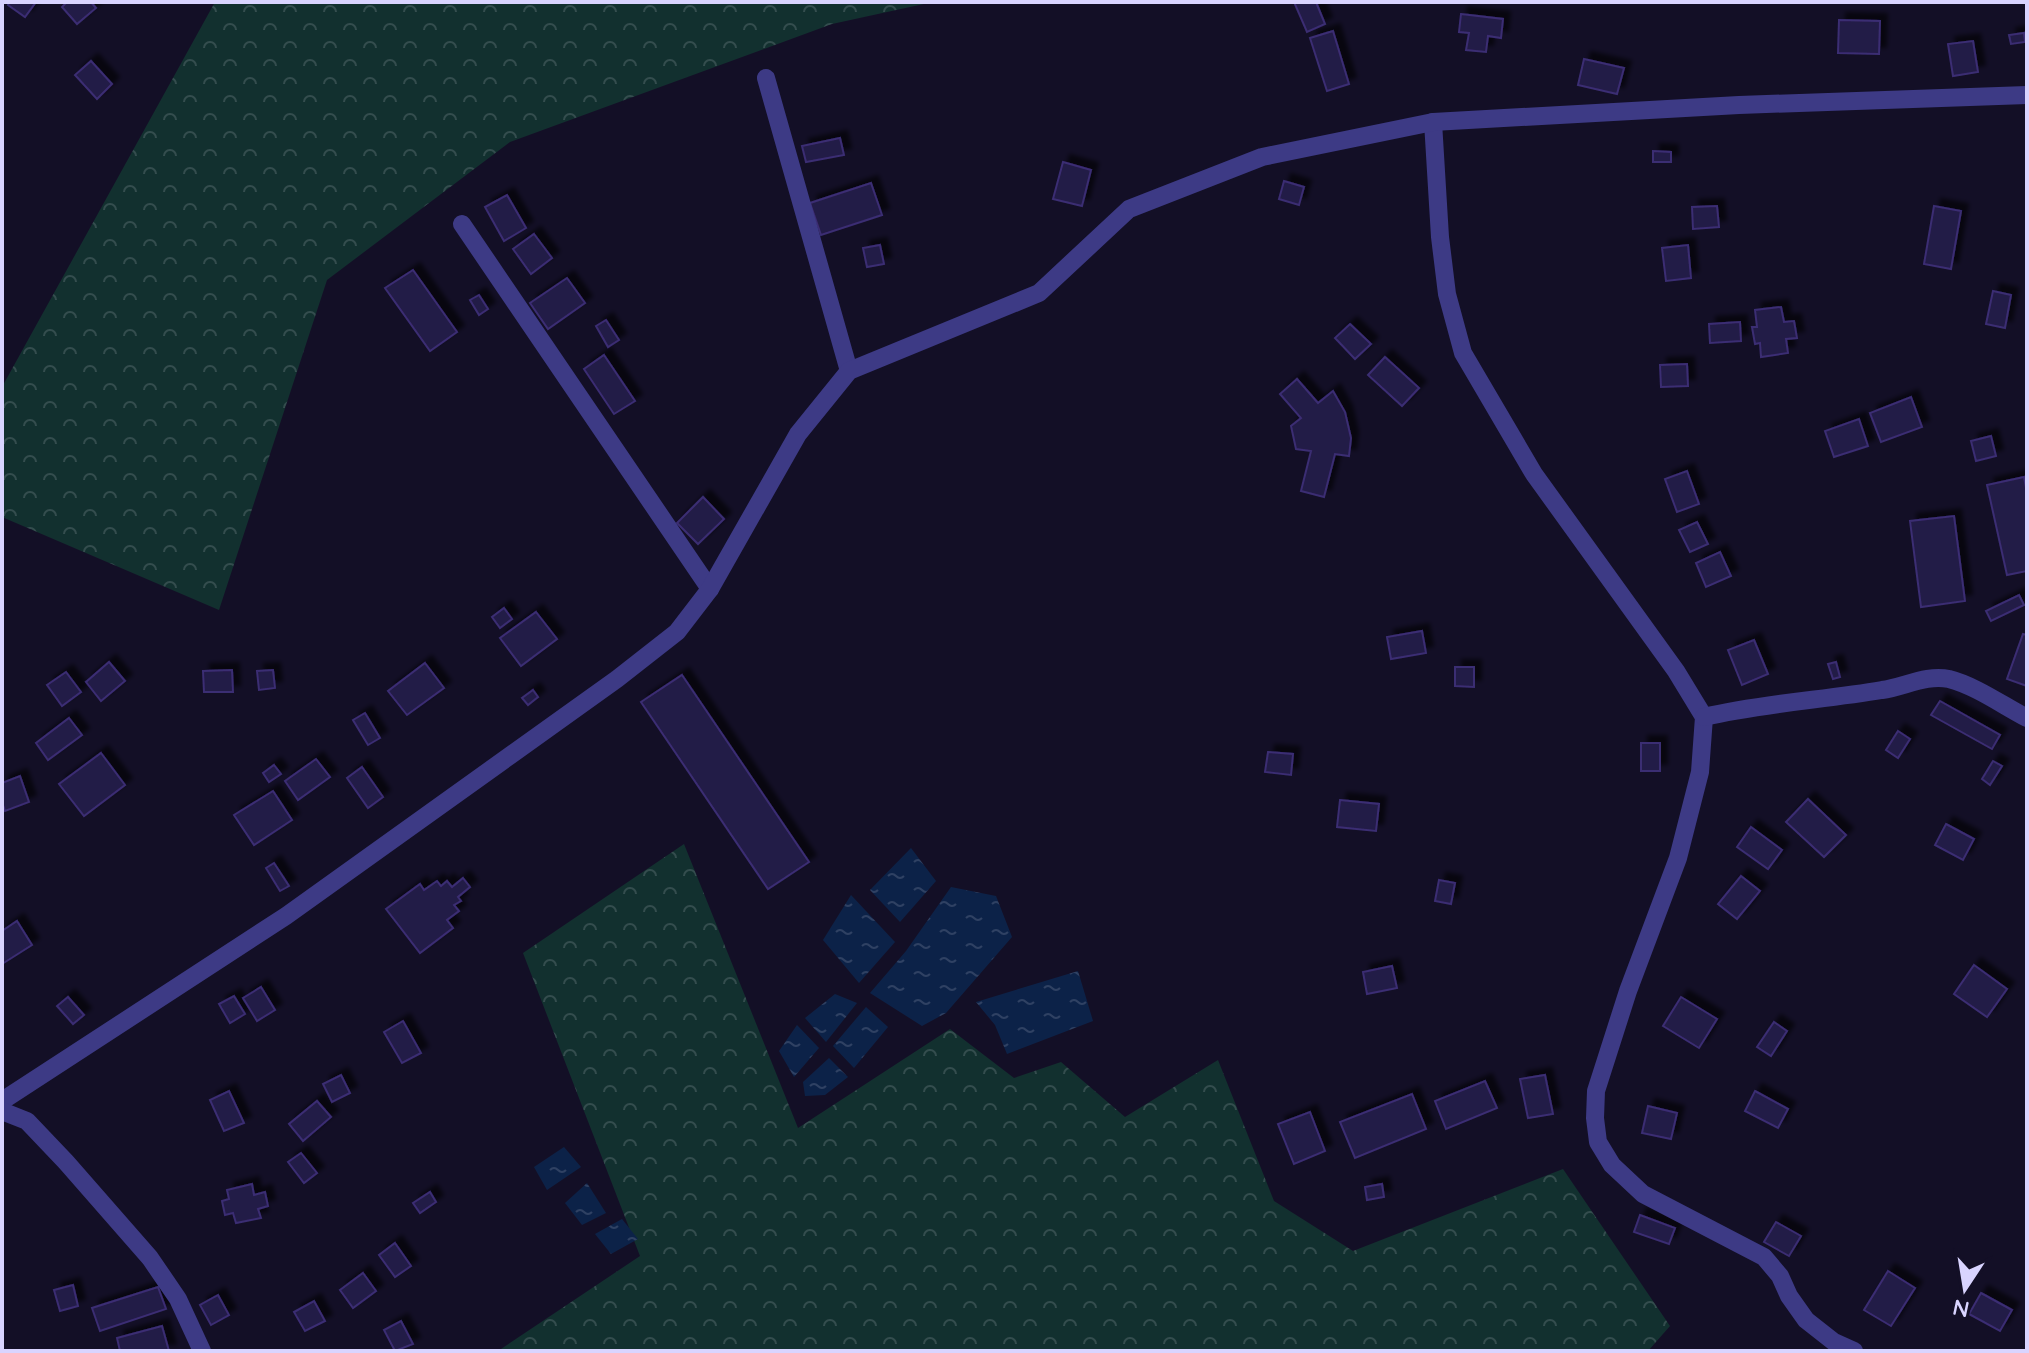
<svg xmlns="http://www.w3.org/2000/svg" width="2029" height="1353" font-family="Quicksand,sans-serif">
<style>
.forest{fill:url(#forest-crowns)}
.water{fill:url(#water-ripples)}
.building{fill:#241b47;stroke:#3b2d73;stroke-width:2;filter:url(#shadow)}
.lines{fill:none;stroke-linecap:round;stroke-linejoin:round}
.minor{stroke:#3d3a85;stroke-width:18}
</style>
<defs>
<pattern id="forest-crowns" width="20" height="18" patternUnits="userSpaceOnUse" patternTransform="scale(2)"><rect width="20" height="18" fill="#12302f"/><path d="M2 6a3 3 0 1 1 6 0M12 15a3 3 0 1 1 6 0" fill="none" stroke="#344d4e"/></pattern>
<pattern id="water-ripples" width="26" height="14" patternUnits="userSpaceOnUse" patternTransform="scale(2)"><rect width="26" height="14" fill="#0c2248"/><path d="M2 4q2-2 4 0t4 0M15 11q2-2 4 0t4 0" fill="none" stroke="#2f4163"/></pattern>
<filter id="shadow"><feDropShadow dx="7" dy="-7" stdDeviation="2" flood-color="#0009"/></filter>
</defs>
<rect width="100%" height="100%" fill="#130f26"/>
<g class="forest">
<polygon points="215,2 933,2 832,24 510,142 327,280 219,610 2,517 2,387"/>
<polygon points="684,844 798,1128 950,1029 1014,1078 1061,1062 1125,1117 1218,1060 1274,1201 1353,1251 1563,1169 1670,1326 1648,1351 498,1351 640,1256 523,953"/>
</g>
<g class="water">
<polygon points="911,848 936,881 900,922 870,890"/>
<polygon points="951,887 996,896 1012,937 946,1013 922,1026 870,993 906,951"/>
<polygon points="851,895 895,942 859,983 823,940"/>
<polygon points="1078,971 1093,1021 1007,1054 995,1025 976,1002"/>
<polygon points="835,994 857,1003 826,1042 805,1018"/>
<polygon points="866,1007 888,1027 854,1068 833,1046"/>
<polygon points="797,1025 819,1048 794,1077 779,1051"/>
<polygon points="829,1058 848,1077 825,1095 805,1096 803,1082"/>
<polygon points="564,1147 581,1167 547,1190 534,1167"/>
<polygon points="587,1183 606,1213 582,1225 565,1203"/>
<polygon points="622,1219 638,1239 611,1254 595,1234"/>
</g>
<g class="building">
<polygon points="10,2 36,2 25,17 8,5"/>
<polygon points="67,2 91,2 96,8 77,24 62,7"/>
<polygon points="1294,2 1316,2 1325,24 1307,32"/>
<polygon points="1461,14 1503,19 1501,38 1488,36 1486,52 1466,50 1469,33 1459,32"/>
<polygon points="1839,20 1880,21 1879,54 1838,53"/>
<polygon points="1333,31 1349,84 1327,91 1310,38"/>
<polygon points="2024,33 2025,42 2011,44 2009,35"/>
<polygon points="1973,41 1978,72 1953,76 1948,44"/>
<polygon points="1584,59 1624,68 1617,94 1578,85"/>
<polygon points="91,61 112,84 97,99 75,75"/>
<polygon points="840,138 844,155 806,162 802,146"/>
<polygon points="1653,151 1671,152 1671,162 1653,162"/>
<polygon points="1063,162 1091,170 1082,206 1053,199"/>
<polygon points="1284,181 1304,187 1299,205 1279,199"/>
<polygon points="871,183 882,215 821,235 810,203"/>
<polygon points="507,195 526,228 504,241 485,207"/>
<polygon points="1717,206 1719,227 1693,229 1692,207"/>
<polygon points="1934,206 1961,211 1951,269 1924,264"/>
<polygon points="534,234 552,258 531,274 513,249"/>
<polygon points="880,245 884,264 867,267 863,248"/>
<polygon points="1688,245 1691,278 1666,281 1662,248"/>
<polygon points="413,270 457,332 430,351 385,288"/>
<polygon points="567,278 585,303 548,329 530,303"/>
<polygon points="1993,291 2011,295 2005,328 1986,324"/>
<polygon points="479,295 488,309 479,315 470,300"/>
<polygon points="1781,307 1784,322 1794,321 1797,338 1786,339 1788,353 1761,357 1760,343 1755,344 1752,327 1757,327 1755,310"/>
<polygon points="606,320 619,340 608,347 596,326"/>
<polygon points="1740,322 1741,341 1710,343 1709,324"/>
<polygon points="1350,324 1371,344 1355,359 1335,338"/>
<polygon points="604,355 635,401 614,414 584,369"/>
<polygon points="1385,357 1419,388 1402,406 1368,375"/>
<polygon points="1687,364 1688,386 1661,387 1660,365"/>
<polygon points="1297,379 1318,403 1333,391 1345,412 1351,438 1349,456 1335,454 1324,497 1301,491 1311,451 1296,449 1291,426 1301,418 1280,394"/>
<polygon points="1911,397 1922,427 1881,442 1870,413"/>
<polygon points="1859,419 1868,446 1834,457 1825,431"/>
<polygon points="1991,436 1996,456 1976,461 1971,441"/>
<polygon points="1687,471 1699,504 1677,512 1665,479"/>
<polygon points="2024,477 2027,493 2027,571 2007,575 1987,485"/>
<polygon points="703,497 724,519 698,544 677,523"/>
<polygon points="1954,516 1965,601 1921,607 1910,521"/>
<polygon points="1697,522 1708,544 1690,552 1679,530"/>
<polygon points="1720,552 1731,576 1706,587 1696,563"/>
<polygon points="2019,595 2024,605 1991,621 1986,611"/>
<polygon points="504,608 512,619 500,628 492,617"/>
<polygon points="536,612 557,639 521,666 500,638"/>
<polygon points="1422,631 1426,653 1391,659 1387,637"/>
<polygon points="2023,634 2027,635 2027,686 2007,679"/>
<polygon points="1754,640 1768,674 1742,685 1728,650"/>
<polygon points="109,662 125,681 101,701 86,682"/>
<polygon points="1836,662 1840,677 1833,679 1828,664"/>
<polygon points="425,663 444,688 407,715 388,691"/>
<polygon points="1455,667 1474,667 1474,687 1455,686"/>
<polygon points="232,670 233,692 204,692 203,671"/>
<polygon points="273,670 275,688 259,690 257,671"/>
<polygon points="66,672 81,692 62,706 47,685"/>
<polygon points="682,675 809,862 768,889 641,702"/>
<polygon points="533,690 538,697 528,705 522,698"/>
<polygon points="1940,701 2000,735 1992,749 1931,715"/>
<polygon points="365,713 380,738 368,745 353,720"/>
<polygon points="69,718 82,735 48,760 36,743"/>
<polygon points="1898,731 1910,739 1898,758 1886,750"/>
<rect x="1641" y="743" width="19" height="28"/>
<polygon points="1268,752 1293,754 1291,775 1265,772"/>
<polygon points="101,753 125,785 84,816 59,784"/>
<polygon points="316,759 330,777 298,800 285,781"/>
<polygon points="1993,761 2002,766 1990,785 1982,779"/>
<polygon points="274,765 281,774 269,782 263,773"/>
<polygon points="362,767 383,797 368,808 347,778"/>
<polygon points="20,776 29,802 5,811 2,802 2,783"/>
<polygon points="273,791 292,820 254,845 234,815"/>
<polygon points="1808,799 1846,835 1824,857 1786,822"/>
<polygon points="1340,800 1379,804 1376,831 1337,827"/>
<polygon points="1946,824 1974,839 1963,860 1935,845"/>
<polygon points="1751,827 1782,850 1768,869 1737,847"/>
<polygon points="274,863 289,886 280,891 266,868"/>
<polygon points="1741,876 1760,891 1737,919 1718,904"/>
<polygon points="463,878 470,887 458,897 461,901 454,905 459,911 447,920 453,928 420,953 386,909 420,884 424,890 437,881 441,886 447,881 452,887"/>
<polygon points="1439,880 1455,883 1451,904 1435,901"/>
<polygon points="17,921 32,945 2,964 2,931"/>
<polygon points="1974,965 2007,989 1987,1017 1954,994"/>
<polygon points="1392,966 1397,988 1367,994 1363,972"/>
<polygon points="261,987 275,1010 257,1021 243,998"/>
<polygon points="234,996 245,1014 230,1023 219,1004"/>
<polygon points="68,997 84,1015 73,1024 57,1006"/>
<polygon points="1681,997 1717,1019 1699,1048 1663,1026"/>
<polygon points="403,1021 421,1053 402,1063 384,1032"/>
<polygon points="1774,1022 1787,1031 1771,1056 1757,1047"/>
<polygon points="341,1075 350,1093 332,1102 323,1084"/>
<polygon points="1545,1075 1553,1114 1528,1118 1520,1079"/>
<polygon points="1485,1081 1497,1108 1446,1129 1435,1101"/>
<polygon points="229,1091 244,1123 224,1131 210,1100"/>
<polygon points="1755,1091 1788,1109 1778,1128 1745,1111"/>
<polygon points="1412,1094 1426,1129 1355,1158 1340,1122"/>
<polygon points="317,1101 331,1117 303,1141 289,1124"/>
<polygon points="1648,1106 1677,1113 1671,1139 1642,1133"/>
<polygon points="1310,1112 1325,1151 1294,1164 1278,1124"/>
<polygon points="301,1153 317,1173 304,1183 288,1162"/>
<polygon points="252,1184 254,1195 265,1192 268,1206 258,1209 261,1218 236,1223 233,1213 225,1215 222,1201 229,1199 227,1190"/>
<polygon points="1382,1184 1384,1197 1367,1200 1365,1187"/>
<polygon points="430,1192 436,1202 420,1213 413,1203"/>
<polygon points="1640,1215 1675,1228 1669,1244 1634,1232"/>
<polygon points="1776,1222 1801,1236 1789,1256 1764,1242"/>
<polygon points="395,1243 411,1266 395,1277 379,1255"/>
<polygon points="1888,1271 1915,1288 1891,1326 1864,1310"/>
<polygon points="363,1273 376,1291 353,1308 340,1290"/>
<polygon points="73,1285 78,1306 60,1311 54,1290"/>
<polygon points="158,1287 166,1309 100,1331 92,1308"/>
<polygon points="1981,1293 2012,1310 2000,1331 1969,1314"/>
<polygon points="218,1295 229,1315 211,1325 200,1305"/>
<polygon points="314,1301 325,1321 305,1331 294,1312"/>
<polygon points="401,1321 413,1344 395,1351 384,1330"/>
<polygon points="162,1326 169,1351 120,1351 117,1338"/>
</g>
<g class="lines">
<g class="minor">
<polyline points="766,78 849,371"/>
<polyline points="1433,122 1440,237 1447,294 1463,353 1534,474 1676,671 1704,717 1700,772 1678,858 1628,991 1596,1091 1595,1118 1598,1142 1612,1165 1643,1194 1764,1257 1780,1276 1789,1296 1806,1320 1834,1342 1854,1351"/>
<polyline points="462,224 710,589"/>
<path d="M1704 717C1763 703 1823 700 1882 690 1904 687 1927 674 1949 679 1976 686 2002 705 2027 718"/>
<polyline points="2,1101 286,916 617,679 677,632 710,589 798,434 849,371 1039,293 1129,209 1262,157 1433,122 1739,105 2027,95"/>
<polyline points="2,1111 27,1121 66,1162 150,1258 178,1299 202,1351"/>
</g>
</g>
<rect width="2029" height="1353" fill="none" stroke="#d9d4ff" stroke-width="8"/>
<g transform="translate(1965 1289) rotate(192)" stroke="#130f26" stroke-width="6" paint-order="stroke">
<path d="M0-6L14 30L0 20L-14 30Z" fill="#d9d4ff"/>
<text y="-12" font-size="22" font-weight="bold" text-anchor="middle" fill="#d9d4ff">N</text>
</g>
</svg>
